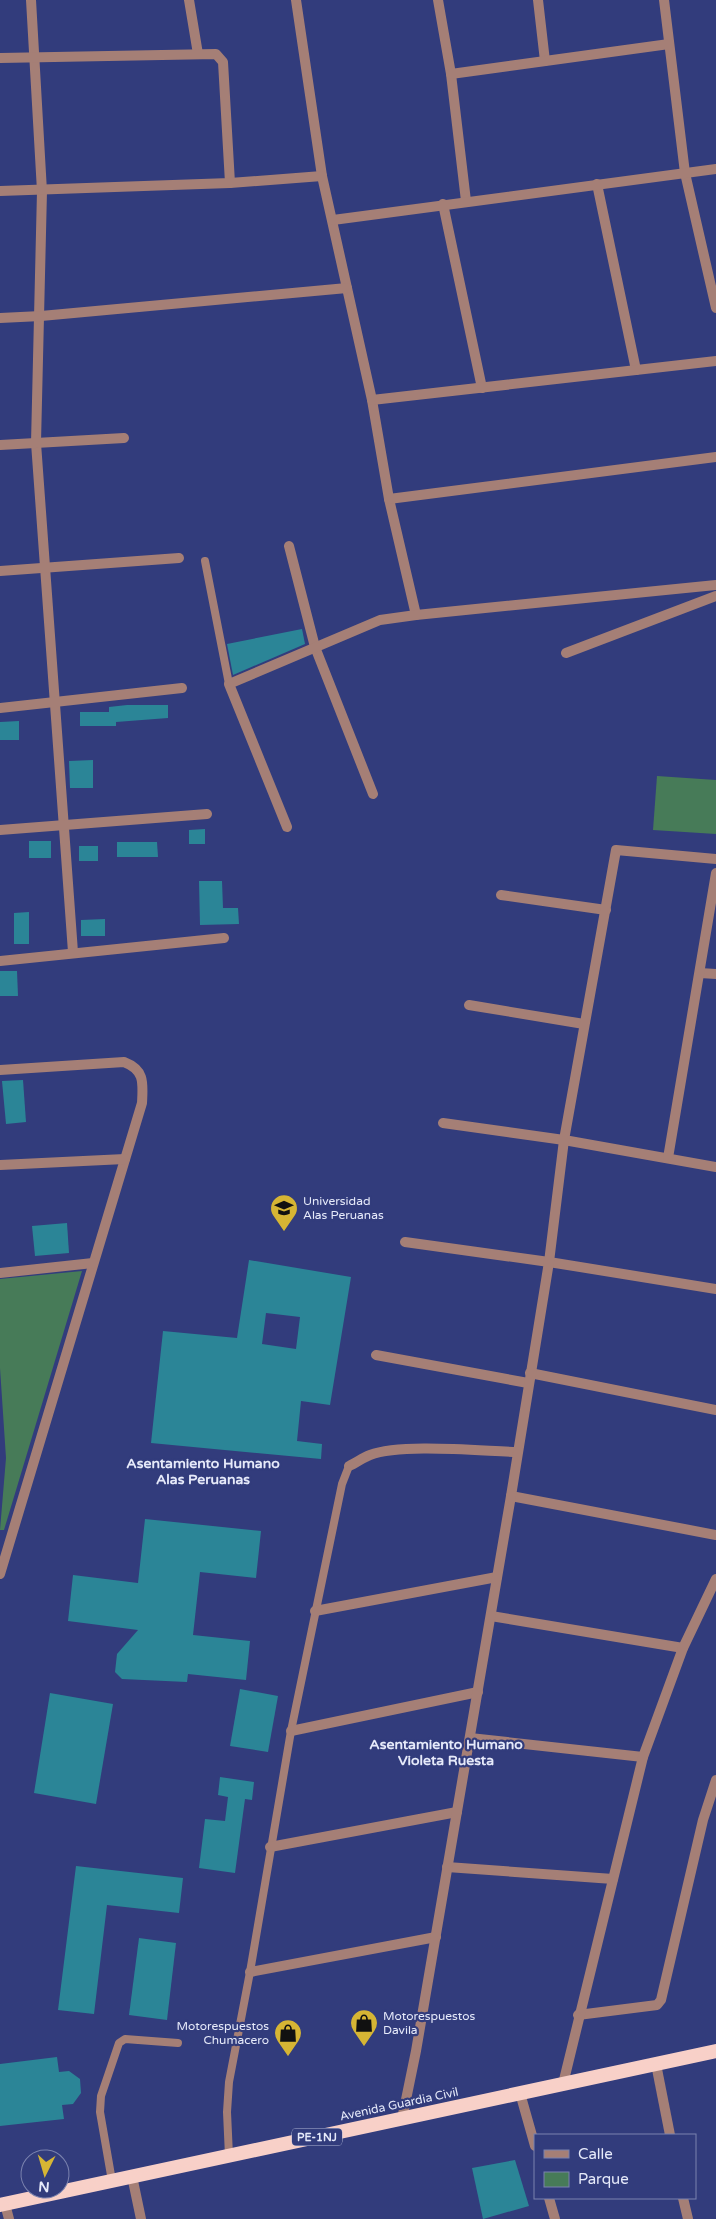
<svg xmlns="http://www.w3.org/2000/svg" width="716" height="2219" font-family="'Varela Round',sans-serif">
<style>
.green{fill:#477b58}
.building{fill:#2b8597;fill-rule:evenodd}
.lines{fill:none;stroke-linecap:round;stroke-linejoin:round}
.service{stroke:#a57f76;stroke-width:8}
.minor{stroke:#a57f76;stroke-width:10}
.trunk{stroke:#f8d0c8;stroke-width:14}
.labels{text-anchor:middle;stroke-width:4.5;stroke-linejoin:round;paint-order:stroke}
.shield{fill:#323c7c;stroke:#b0b6d4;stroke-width:1}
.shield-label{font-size:11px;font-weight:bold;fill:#e6eafa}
.poi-label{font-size:12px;fill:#e6eafa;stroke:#323c7c;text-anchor:start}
.street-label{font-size:12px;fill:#e6eafa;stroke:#323c7c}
.neighbourhood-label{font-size:14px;font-weight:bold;fill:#e6eafa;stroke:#323c7c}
</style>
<rect width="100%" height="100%" fill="#323c7c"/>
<g class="green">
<polygon points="657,776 716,780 716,834 653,830"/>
<polygon points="82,1271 4,1530 0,1530 6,1458 0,1368 0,1279"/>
</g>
<g class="building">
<polygon points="302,629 305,644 233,675 227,644"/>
<polygon points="127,705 168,705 168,718 116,722 116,726 80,726 80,712 109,712 109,707"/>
<polygon points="19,721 19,740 0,740 0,722"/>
<polygon points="93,760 93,788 70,788 69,761"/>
<polygon points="205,829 205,844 189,844 189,830"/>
<rect x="29" y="841" width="22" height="17"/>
<polygon points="117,842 157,842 158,857 117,857"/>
<rect x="79" y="846" width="19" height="15"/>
<polygon points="199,881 222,881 223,908 238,908 239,924 200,925"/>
<polygon points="29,912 29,944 14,944 14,913"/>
<polygon points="105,919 105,936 81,936 81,920"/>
<polygon points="0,971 17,971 18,996 0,996"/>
<polygon points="23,1080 26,1122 6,1124 2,1081"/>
<polygon points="67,1223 69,1253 35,1256 32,1226"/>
<path d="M249 1260 351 1277 330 1405 301 1401 297 1441 322 1444 321 1459 151 1443 163 1331 237 1338ZM266 1313 300 1317 296 1349 262 1344Z"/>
<polygon points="145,1519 261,1531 256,1578 200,1572 193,1635 250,1641 246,1680 188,1674 187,1682 122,1679 115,1672 117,1654 138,1630 68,1621 73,1575 138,1583"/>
<polygon points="240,1689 278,1696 268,1752 230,1746"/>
<polygon points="50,1693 113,1704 96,1804 34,1793"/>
<polygon points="220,1777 254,1782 252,1800 245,1799 235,1873 199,1868 205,1819 225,1821 228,1797 218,1795"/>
<polygon points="76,1866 183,1878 179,1913 107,1905 94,2014 58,2010"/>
<polygon points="139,1938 176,1943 167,2020 129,2015"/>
<polygon points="57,2057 59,2072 69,2071 80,2079 81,2093 73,2104 62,2105 64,2119 0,2126 0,2064"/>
<polygon points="515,2160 529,2206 483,2219 472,2168"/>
</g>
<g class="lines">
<g class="service">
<polyline points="205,561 229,684"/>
<polyline points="229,2156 227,2112 229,2082 250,1972 291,1731 342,1484 349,1466"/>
<polyline points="112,2181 100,2112 101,2096 119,2043 125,2039 178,2043"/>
</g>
<g class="minor">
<polyline points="31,0 42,191 36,443 73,952"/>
<polyline points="189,0 198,54"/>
<polyline points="296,0 322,176 372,400 389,499 416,615"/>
<polyline points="438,0 451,74 466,201"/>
<polyline points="538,0 545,61"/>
<polyline points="664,0 685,173 716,308"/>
<polyline points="0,58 216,54 223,62 230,183"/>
<polyline points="451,74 669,44"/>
<polyline points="597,184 636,370"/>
<polyline points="0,191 230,183 322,176"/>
<polyline points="443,204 482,388"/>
<polyline points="333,220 716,169"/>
<polyline points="0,318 41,316 347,288"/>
<polyline points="372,400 716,361"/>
<polyline points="0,445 124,438"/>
<polyline points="389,499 716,457"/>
<polyline points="289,546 315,647 373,794"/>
<polyline points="0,571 179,558"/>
<polyline points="566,653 716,596"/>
<polyline points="0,708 182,688"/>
<polyline points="287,827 229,684 380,620 416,615 716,585"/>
<polyline points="0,830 207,814"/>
<polyline points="501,895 606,910"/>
<polyline points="0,961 224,938"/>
<polyline points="700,973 716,974"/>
<polyline points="469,1005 584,1024"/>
<path d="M0 1070 124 1062C145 1070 143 1083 142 1103L0 1574"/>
<polyline points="443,1123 564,1140 716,1167"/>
<polyline points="668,1158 716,873"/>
<polyline points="0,1165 125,1159"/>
<polyline points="405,1242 549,1262 716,1289"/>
<polyline points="0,1273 93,1263"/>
<polyline points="376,1355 528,1383"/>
<polyline points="530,1373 716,1410"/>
<path d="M349 1466C356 1463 362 1458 370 1455 401 1443 481 1451 517 1452"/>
<polyline points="511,1496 716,1535"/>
<polyline points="315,1611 497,1577"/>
<polyline points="491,1616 683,1648"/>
<polyline points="291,1731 478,1692"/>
<polyline points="470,1738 643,1757"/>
<polyline points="270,1847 457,1812"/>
<polyline points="447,1867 613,1879"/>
<polyline points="250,1972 436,1937"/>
<polyline points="578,2015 657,2005 661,2000 703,1820 716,1780"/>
<polyline points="656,2064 670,2135"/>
<polyline points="563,2084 643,1757 683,1648 716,1579"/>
<polyline points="520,2093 535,2146"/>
<polyline points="402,2119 416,2051 511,1496 549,1262 564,1140 616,850 716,859"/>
<polyline points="132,2176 141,2219"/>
<polyline points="549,2198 555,2219"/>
<polyline points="683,2198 688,2219"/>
<polyline points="5,2204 9,2219"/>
</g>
<polyline class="trunk" points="0,2205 716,2051"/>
</g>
<defs>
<g id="university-pin" transform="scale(1.4375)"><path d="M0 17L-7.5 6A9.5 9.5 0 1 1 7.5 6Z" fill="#d6b534" stroke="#323c7c"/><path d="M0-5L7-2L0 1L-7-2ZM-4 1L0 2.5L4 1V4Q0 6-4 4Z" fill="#111"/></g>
<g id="shop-pin" transform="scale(1.4375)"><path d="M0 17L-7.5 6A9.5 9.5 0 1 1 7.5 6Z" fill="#d6b534" stroke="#323c7c"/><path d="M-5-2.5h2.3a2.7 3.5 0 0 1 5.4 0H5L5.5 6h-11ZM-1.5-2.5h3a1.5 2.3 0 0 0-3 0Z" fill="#111"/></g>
</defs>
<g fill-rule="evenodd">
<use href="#university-pin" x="284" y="1208"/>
<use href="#shop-pin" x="364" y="2023"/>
<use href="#shop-pin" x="288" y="2033"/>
</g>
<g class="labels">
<rect class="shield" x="292" y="2128.5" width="50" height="17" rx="4"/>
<g class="shield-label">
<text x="317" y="2141">PE-1NJ</text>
</g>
<g class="poi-label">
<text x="303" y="1205">Universidad<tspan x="303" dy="14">Alas Peruanas</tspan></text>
<text x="383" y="2020">Motorespuestos<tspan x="383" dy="14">Davila</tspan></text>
<text x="269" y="2030" text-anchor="end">Motorespuestos<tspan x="269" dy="14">Chumacero</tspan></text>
</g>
<g class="street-label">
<text transform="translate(399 2104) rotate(-12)" y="4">Avenida Guardia Civil</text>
</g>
<g class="neighbourhood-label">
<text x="203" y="1468">Asentamiento Humano<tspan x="203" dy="16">Alas Peruanas</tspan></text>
<text x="446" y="1749">Asentamiento Humano<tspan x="446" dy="16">Violeta Ruesta</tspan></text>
</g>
</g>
<rect x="534" y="2134" width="162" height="65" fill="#323c7c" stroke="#7a82ae"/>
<rect x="544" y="2150" width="25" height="8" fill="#a57f76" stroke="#7a82ae"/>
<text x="578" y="2159" font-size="15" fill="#e6eafa">Calle</text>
<rect x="544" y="2172" width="25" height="15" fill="#477b58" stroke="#7a82ae"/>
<text x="578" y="2184" font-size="15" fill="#e6eafa">Parque</text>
<g transform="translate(45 2174) rotate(185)"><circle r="24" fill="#323c7c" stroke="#7a82ae"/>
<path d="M0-4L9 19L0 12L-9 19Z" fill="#d6b534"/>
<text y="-8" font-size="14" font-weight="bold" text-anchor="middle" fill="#e6eafa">N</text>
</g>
</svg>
